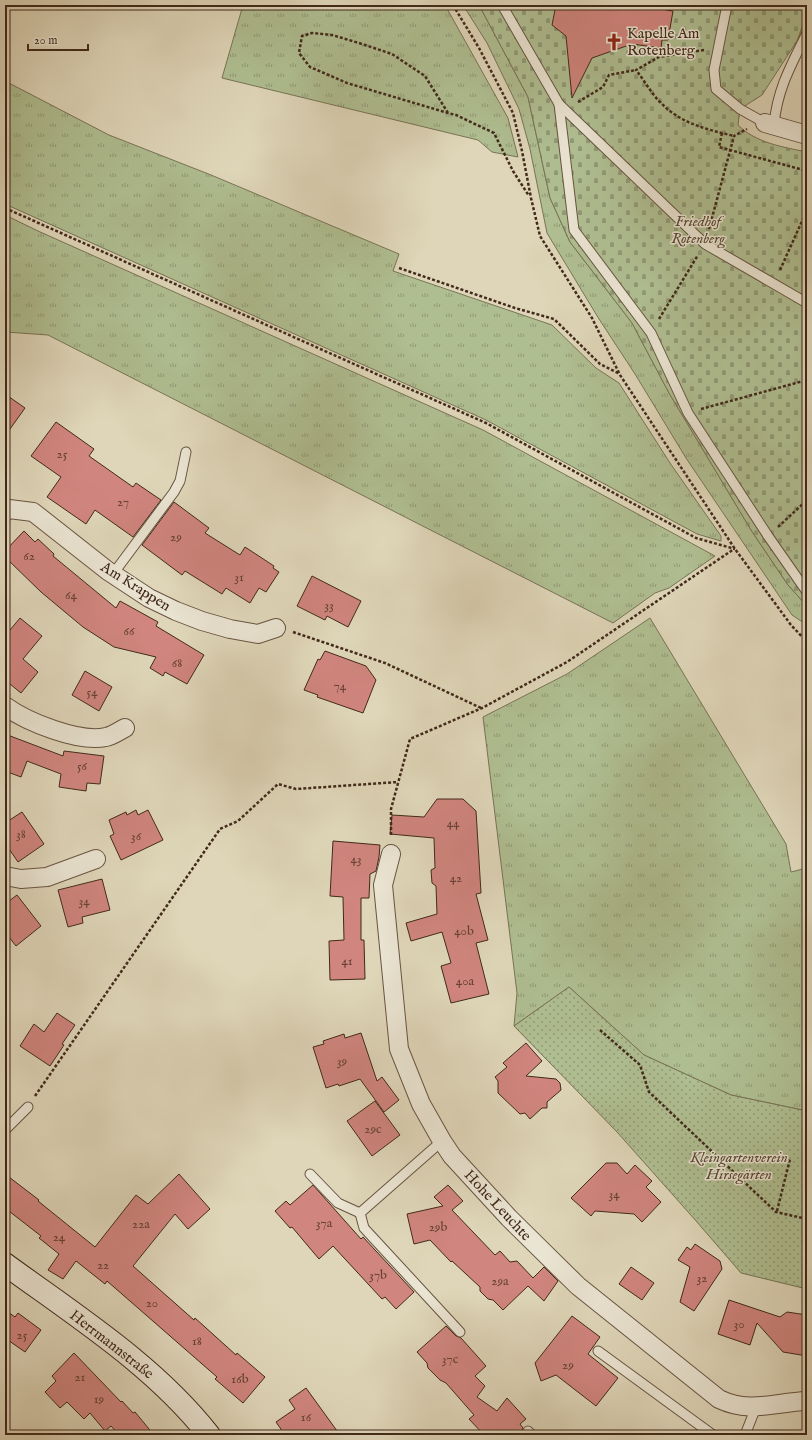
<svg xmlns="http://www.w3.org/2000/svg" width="812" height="1440" font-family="'IM FELL English',serif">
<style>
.grass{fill:url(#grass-tufts);stroke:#787456}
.cemetery{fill:url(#cemetery-stones);stroke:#787456}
.garden{fill:url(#garden-dots);stroke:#787456}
.building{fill:#d0857e;stroke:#41291b}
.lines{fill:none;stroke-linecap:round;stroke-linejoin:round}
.lane-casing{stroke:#685442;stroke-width:11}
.street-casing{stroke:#685442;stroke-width:20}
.secondary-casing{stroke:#41291b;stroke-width:24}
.path{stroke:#41291b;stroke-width:2.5;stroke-dasharray:3 2;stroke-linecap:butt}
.lane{stroke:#eae4d2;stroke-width:9}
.street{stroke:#eae4d2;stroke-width:18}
.secondary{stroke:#eae4d2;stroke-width:22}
.labels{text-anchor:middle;stroke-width:3;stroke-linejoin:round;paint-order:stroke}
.number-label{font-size:13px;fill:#654034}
.poi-label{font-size:15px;fill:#41291b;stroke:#eae4d2;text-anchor:start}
.park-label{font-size:15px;font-style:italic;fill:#574733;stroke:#eae4d2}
.street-label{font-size:15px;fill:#41291b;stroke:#eae4d2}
</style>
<defs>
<pattern id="grass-tufts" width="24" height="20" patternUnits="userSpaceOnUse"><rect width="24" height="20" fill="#afbe91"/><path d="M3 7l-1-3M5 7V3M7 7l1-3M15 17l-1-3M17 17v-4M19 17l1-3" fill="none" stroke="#909a76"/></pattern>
<pattern id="cemetery-stones" width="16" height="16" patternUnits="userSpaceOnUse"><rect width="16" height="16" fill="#afbe91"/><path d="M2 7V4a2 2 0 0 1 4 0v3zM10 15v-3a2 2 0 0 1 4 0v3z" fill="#909a76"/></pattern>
<pattern id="garden-dots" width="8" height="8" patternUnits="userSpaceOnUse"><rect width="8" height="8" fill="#afbe91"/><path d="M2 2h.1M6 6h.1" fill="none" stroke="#909a76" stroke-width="1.8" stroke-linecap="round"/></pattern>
</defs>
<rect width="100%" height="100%" fill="#dfd6b9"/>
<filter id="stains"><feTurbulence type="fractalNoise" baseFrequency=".005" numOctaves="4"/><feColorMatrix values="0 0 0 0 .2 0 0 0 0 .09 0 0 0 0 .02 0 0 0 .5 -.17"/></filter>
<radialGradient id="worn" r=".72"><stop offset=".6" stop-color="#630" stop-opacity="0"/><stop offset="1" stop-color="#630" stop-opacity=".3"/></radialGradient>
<g class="grass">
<polygon points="243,5 445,5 508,118 518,157 492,152 478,140 222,78"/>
<polygon points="463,5 479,5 528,97 550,198 570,242 632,323 669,393 751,530 788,585 807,606 807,625 792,615 686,458 635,374 599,319 547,233 530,149 519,109 487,43"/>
<polygon points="807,14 807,44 797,41"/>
<polygon points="5,81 109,135 211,175 399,254 393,271 552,325 596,368 619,383 670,463 721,536 721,541 697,534 486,420 5,204"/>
<polygon points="5,215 38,231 483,430 715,556 669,588 655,593 613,623 48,335 5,332"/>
<polygon points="650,618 786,844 791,872 807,868 807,1111 731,1095 644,1055 569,987 514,1026 517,993 483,717 567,674"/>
</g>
<path class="cemetery" d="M479 5H807V14L797 41 762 95 740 109 738 125C756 143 783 147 807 152V606L788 585 751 530 669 393 632 323 570 242 550 198 528 97Z"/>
<polygon class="garden" points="569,987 644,1055 731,1095 807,1111 807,1289 741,1273 697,1222 617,1132 514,1026"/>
<g class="building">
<polygon points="556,5 664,5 666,10 673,11 668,40 662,40 661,48 632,44 592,58 572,98 566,36 552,25"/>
<polygon points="5,394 25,408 5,436"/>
<polygon points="56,422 94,449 89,456 133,487 136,483 161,500 133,537 95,510 86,524 47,497 61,477 31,456"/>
<polygon points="174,502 209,528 205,533 240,555 245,547 274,566 273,568 279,572 266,592 259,588 250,603 226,588 222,594 185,571 182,575 142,545"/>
<polygon points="24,531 35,542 38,539 54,554 53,556 116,608 120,601 158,622 156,626 204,655 187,684 165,672 163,676 150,668 156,657 114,647 83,627 41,592 5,557 5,551"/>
<polygon points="312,576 361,601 348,627 327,616 325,620 297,606"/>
<polygon points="20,618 42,636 23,659 38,672 21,693 5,680 5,636"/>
<polygon points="325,651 366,666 376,680 363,713 317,697 318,695 304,690 318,659 320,660"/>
<polygon points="85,671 112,687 99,711 72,695"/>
<polygon points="5,734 63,756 64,751 104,756 100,784 87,783 86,791 59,787 61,774 27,761 21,777 5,771"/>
<polygon points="437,799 463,799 476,811 481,893 476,894 488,940 476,943 489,994 451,1003 441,966 451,963 442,932 411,941 406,923 437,914 436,886 432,883 431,870 435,868 434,838 390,834 392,815 424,817"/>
<polygon points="136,810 138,815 148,810 163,840 121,860 110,836 114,834 109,820 126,812 127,815"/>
<polygon points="22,812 44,844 18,862 5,843 5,823"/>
<polygon points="333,841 380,845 379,857 376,871 370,874 369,898 361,898 361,940 364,940 365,979 330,980 329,941 344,940 343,897 330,896"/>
<polygon points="102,879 110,910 82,917 83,923 68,927 58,890"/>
<polygon points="17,895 41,926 16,946 5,932 5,904"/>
<polygon points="57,1013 75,1025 62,1044 64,1045 50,1066 20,1046 34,1024 44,1032"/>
<polygon points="361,1033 377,1081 382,1077 399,1100 384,1112 360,1079 339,1086 338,1084 326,1088 313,1047 324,1044 323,1041 344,1034 345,1038"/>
<polygon points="526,1043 542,1061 526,1076 556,1079 560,1083 561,1090 547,1102 547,1108 542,1108 530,1119 525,1113 520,1114 498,1093 498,1081 495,1077 507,1067 503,1063"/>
<polygon points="375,1101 400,1135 372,1156 347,1121"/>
<polygon points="606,1163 617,1163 627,1174 635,1165 652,1181 646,1187 661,1202 642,1222 634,1214 595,1211 591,1216 571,1198"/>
<polygon points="5,1174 39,1200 38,1201 95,1247 136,1195 148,1204 179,1174 210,1209 188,1229 175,1214 133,1266 194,1320 195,1318 236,1355 237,1353 265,1377 243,1403 215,1379 217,1377 107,1281 105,1284 76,1261 63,1279 48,1270 59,1254 39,1238 41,1236 5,1208"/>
<polygon points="313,1185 361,1239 363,1237 414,1292 396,1309 385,1297 382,1299 333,1246 319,1259 292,1227 290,1228 275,1211 286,1201 290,1205"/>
<polygon points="448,1185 463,1201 452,1210 495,1255 500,1251 510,1262 517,1261 533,1278 544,1267 558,1281 544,1301 528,1286 503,1310 493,1300 488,1299 480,1291 480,1287 452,1261 451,1262 430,1240 414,1244 407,1214 443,1206 434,1197"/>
<polygon points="695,1244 720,1261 722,1269 694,1311 680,1302 690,1267 678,1260 687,1247 691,1250"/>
<polygon points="631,1267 654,1283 642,1300 619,1284"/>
<polygon points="729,1300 780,1317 787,1312 807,1315 807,1356 783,1352 757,1323 750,1345 718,1334"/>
<polygon points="5,1310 15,1317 18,1313 41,1330 25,1352 5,1338"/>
<polygon points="572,1316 600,1337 588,1354 618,1378 596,1406 556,1375 541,1381 535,1363"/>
<polygon points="446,1326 456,1336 461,1338 486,1366 475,1376 485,1386 477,1397 497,1411 507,1398 526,1419 520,1424 523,1428 522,1432 524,1435 484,1435 469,1419 474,1415 446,1383 440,1380 428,1368 427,1363 417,1352"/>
<polygon points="74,1353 121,1402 122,1401 133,1413 135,1412 154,1435 119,1435 111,1426 105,1431 90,1413 84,1419 67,1402 60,1408 45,1392 56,1381 52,1376"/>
<polygon points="306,1388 340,1435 285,1435 276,1422 295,1409 289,1400"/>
</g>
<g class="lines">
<g class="lane-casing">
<g id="lane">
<polyline points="502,5 559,104 705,244 807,303"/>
<polyline points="727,5 714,70 716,89 740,109 765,123"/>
<polyline points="559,104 574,230 651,333 688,413 768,536 807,592"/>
<path d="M774 125C777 90 791 65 807 33"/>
<polyline points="113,574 174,492 180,481 186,452"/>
<polyline points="5,1130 28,1107"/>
<polyline points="442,1141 360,1213 364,1228 460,1332"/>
<polyline points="310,1174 338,1203 360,1213"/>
<polyline points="598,1351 713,1435"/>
<polyline points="528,1431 532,1435"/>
<polyline points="745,1435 756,1407"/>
</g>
</g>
<g class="street-casing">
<g id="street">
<polyline points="765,123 807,135"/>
<polyline points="5,512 9,509 33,512 108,571 149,598 176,611 202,621 230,629 258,634 276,628"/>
<path d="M5 706C27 722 79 743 106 737 112 736 119 731 125 728"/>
<path d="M391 854 383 885 399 1049 421 1104 442 1141 452 1156 509 1218 578 1286 719 1399C750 1414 775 1402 807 1401"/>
<polyline points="5,876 21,879 47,877 96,859"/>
</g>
</g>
<g class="secondary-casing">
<path id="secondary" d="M5 1264C76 1316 154 1365 209 1435"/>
</g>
<g class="path">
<polyline points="453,5 479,48 513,113 522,151 531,198 540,236 592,318 620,375 735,549 791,625 807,642"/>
<path d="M704 50 659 57 636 70C644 80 651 93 660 102 681 124 706 129 734 136"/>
<polyline points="578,102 603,87 609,75 636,70"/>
<polyline points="448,113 425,76 392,54 359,43 332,35 312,33 302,36 299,53 310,67 347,83 448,113 456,115 494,133 513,171 529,196"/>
<polyline points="722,133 719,147 807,171"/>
<polyline points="5,208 486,423 696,538 735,549"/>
<polyline points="709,229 734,136 747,129"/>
<polyline points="399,268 515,308 554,319 600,364 620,374"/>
<polyline points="780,270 807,210"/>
<polyline points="659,319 698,255"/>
<polyline points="701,409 807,380"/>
<polyline points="778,527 807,500"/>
<polyline points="293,632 385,663 481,708"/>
<polyline points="391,835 391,809 410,739 482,708 567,662 734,549"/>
<polyline points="600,1030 640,1065 649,1092 776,1212 807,1219"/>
<polyline points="35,1096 220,829 238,821 278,784 296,789 398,782"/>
<polyline points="777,1211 790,1159"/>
</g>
<use href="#lane" class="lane"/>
<use href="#street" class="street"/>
<use href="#secondary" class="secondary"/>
</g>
<defs>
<g id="church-bare" transform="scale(1.38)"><path d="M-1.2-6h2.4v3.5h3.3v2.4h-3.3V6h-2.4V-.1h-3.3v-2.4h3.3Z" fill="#8f2418" stroke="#eae4d2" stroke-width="2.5" paint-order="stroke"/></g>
</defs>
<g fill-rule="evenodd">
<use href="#church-bare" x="614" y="42"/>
</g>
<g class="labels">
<g class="number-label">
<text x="62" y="458">25</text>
<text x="123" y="506">27</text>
<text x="176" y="541">29</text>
<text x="29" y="560">62</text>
<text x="239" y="581">31</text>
<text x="71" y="599">64</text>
<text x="329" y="609">33</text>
<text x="129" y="635">66</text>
<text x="177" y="667">68</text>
<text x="340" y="690">74</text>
<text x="92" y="696">54</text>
<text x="82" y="770">56</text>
<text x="453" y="827">44</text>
<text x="21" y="838">38</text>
<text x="136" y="840">36</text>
<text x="356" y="863">43</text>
<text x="456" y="882">42</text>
<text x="84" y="905">34</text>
<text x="464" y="935">40b</text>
<text x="347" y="965">41</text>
<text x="465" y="985">40a</text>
<text x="342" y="1065">39</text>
<text x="373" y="1133">29c</text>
<text x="614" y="1198">34</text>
<text x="324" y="1227">37a</text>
<text x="141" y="1228">22a</text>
<text x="438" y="1231">29b</text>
<text x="59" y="1241">24</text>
<text x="103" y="1269">22</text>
<text x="378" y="1279">37b</text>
<text x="702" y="1282">32</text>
<text x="500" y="1285">29a</text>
<text x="152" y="1307">20</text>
<text x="739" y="1328">30</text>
<text x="22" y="1339">25</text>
<text x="197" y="1345">18</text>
<text x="450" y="1363">37c</text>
<text x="568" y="1369">29</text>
<text x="80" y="1381">21</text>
<text x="240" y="1383">16b</text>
<text x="99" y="1403">19</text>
<text x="306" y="1421">16</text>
</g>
<g class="poi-label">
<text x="627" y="38">Kapelle Am<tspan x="627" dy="17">Rotenberg</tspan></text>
</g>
<g class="park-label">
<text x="698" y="226">Friedhof<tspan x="698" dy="17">Rotenberg</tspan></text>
<text x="739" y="1162">Kleingartenverein<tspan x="739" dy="17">Hirsegärten</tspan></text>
</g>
<g class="street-label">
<text transform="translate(136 586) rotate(32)" y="5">Am Krappen</text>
<text transform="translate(498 1205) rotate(47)" y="5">Hohe Leuchte</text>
<text transform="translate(112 1344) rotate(38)" y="5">Herrmannstraße</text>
</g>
</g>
<rect width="812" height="1440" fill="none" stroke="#dfd6b9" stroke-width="20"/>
<rect x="6" y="6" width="800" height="1428" fill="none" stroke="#41291b" stroke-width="2"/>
<rect x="10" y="10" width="792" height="1420" fill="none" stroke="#41291b"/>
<path d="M28 44v6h60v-6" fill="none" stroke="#41291b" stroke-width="2"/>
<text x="34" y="44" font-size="12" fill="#41291b" stroke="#eae4d2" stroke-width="3" paint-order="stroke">20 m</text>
<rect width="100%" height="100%" filter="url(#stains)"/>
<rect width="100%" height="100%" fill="url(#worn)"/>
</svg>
